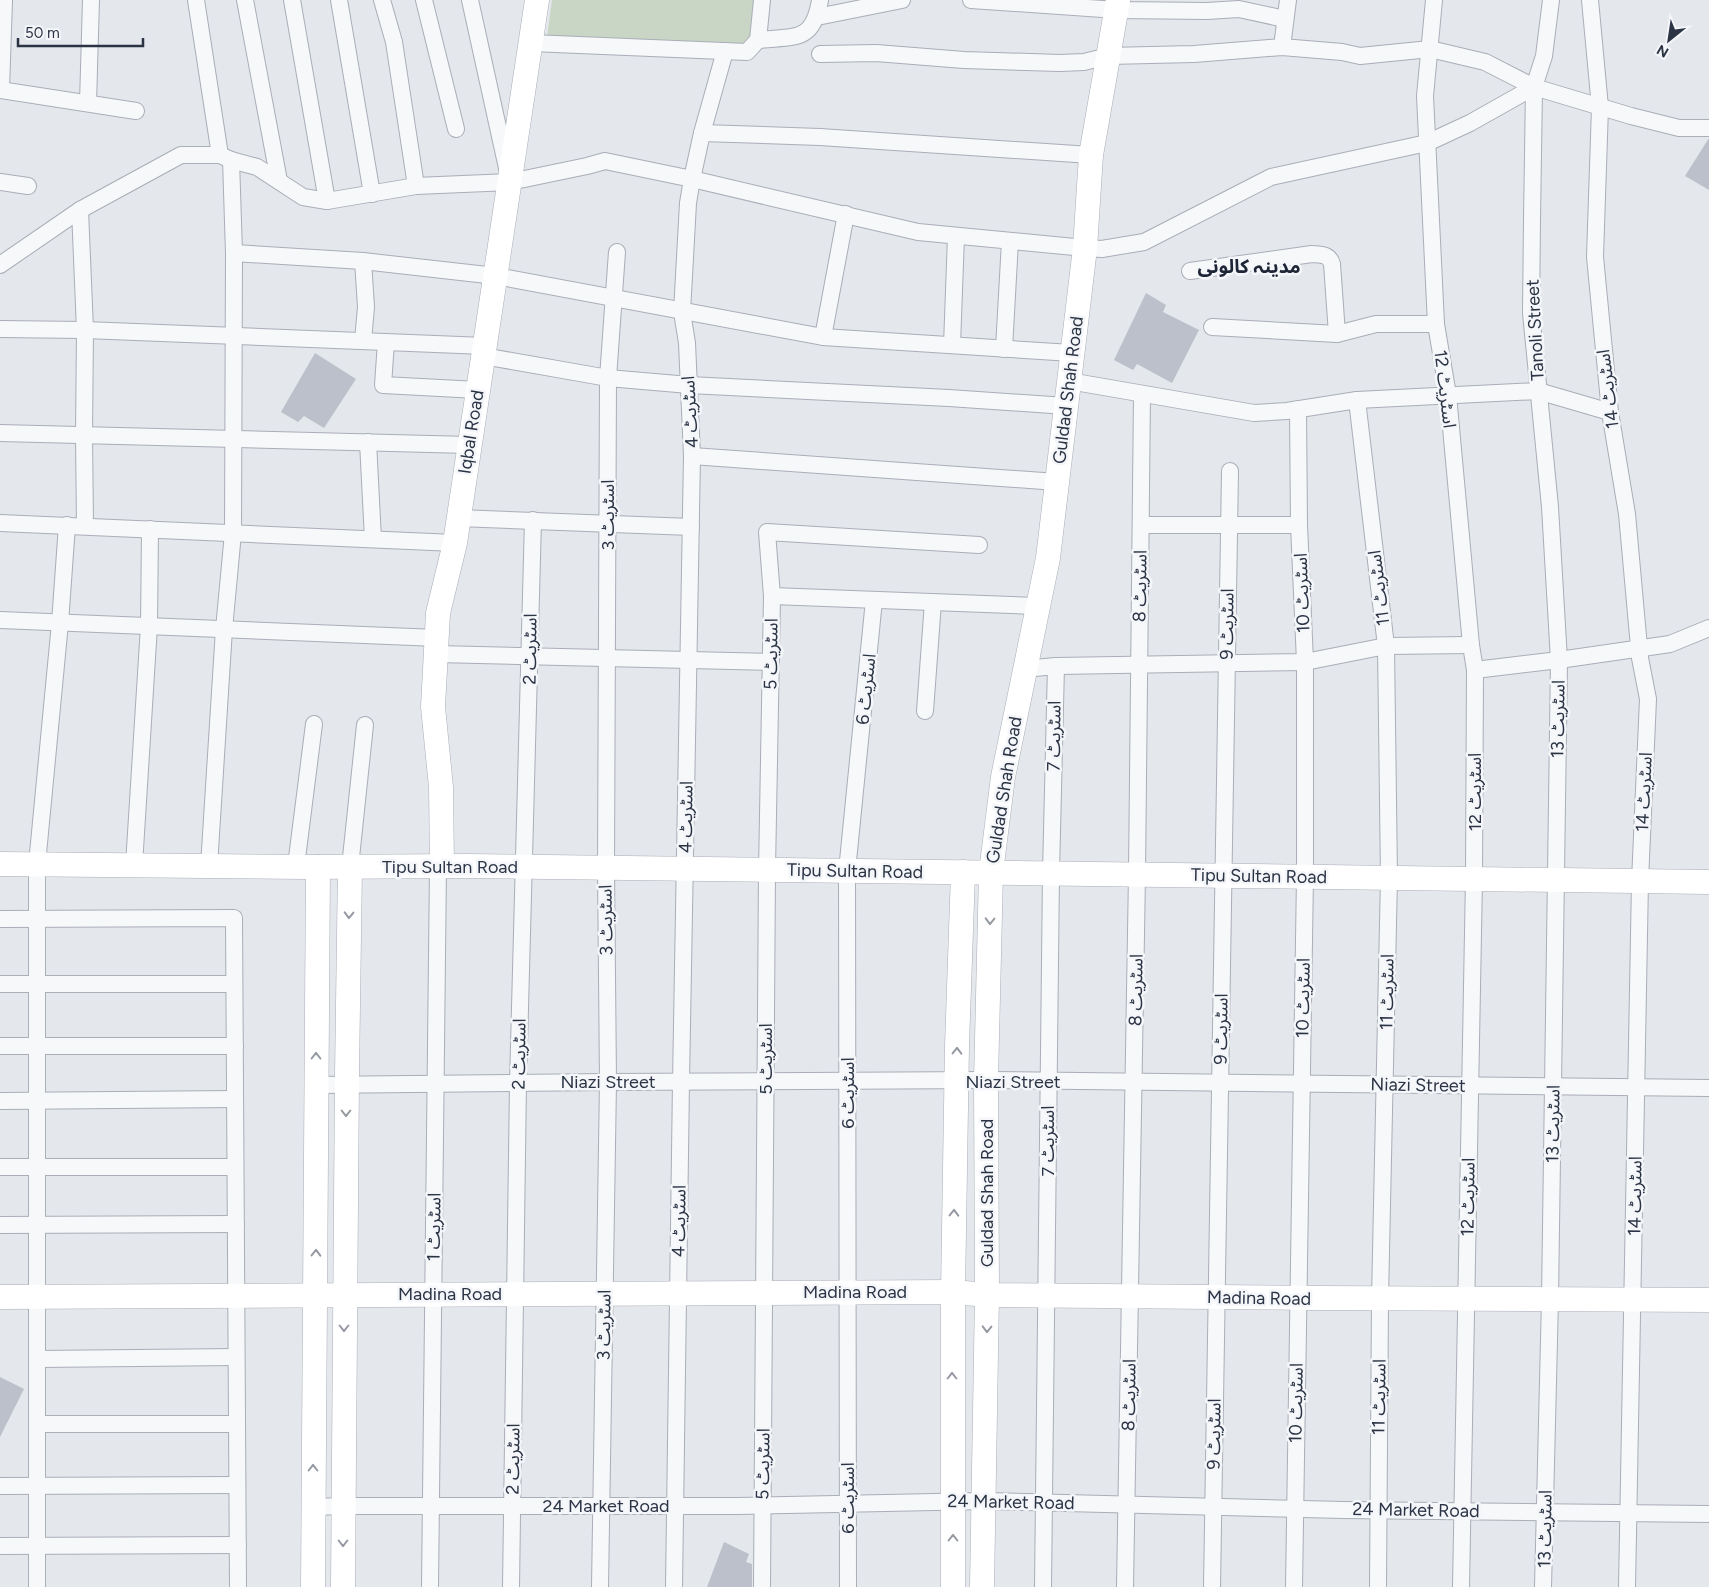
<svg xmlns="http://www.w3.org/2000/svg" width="1709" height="1587" font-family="Figtree,'Noto Sans Arabic',sans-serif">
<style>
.green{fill:#c9d6c5}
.building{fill:#bbc0ca}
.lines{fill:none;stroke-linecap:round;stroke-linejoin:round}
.street-casing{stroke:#a9aeb7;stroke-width:18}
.secondary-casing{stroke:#a9aeb7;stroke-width:25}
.street{stroke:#f7f8fa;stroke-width:16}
.secondary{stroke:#fff;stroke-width:24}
.oneway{stroke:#959aa2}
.labels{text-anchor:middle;stroke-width:5;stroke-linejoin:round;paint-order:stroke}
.street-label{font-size:18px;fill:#2b3445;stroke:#f4f6f9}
.neighbourhood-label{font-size:19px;font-weight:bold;fill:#1d2536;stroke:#f4f6f9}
</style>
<rect width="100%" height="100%" fill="#e4e7ec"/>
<polygon class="green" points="552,0 762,0 747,52 546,44"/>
<g class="building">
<polygon points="1709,138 1709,190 1685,176"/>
<polygon points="1146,293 1166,305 1163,312 1199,330 1172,383 1137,364 1133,370 1114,360"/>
<polygon points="315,353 356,379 324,428 304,416 298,422 281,412"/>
<polygon points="0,1377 24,1389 0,1437"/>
<polygon points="724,1542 749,1554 746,1562 752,1564 752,1587 707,1587"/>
</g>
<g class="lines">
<g class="street-casing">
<g id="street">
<polyline points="196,0 220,155"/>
<polyline points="245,0 279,181"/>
<polyline points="292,0 327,201"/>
<polyline points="339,0 372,194"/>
<polyline points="382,0 394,42 416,186"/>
<polyline points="424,0 456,129"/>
<polyline points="470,0 507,168"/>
<polyline points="971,0 1117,10 1207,11 1239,9 1285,19"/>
<polyline points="1434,0 1425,96 1436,324 1448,395 1471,645 1475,670 1474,878 1461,1587"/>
<polyline points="1590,0 1600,107 1595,257 1610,412 1627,514 1640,658 1648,699 1640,881 1627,1587"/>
<polyline points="817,17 902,0"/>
<path d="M758 40C795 36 813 43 820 0"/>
<polyline points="531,43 747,52 758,40 762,0"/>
<polyline points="1282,47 1288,0"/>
<polyline points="820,54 876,53 964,60 1060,63 1084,62 1108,56 1194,54 1282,47 1342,52 1360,56 1430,49 1485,62 1534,87 1631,116 1679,128 1709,128"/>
<polyline points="0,90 136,111"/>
<polyline points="1,90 4,0"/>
<polyline points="88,103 91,0"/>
<polyline points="702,133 820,137 1091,155"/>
<polyline points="0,182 28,186"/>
<polyline points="80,210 85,330 84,435 85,526"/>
<polyline points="234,253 363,261 496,276 823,337 1072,353"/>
<polyline points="0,265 80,210 181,155 220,155 231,160 257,167 303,197 327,201 416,186 510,182 587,166 605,161 692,179 918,232 1085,248 1102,249 1144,242 1271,177 1427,143 1470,123 1534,87"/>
<path d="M1190 271 1312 254C1322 255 1329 254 1332 264L1337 334"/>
<polyline points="1212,327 1337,334 1376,324 1436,324"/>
<polyline points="0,329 85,330 485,346"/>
<polyline points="823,337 846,214"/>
<polyline points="363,341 366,307 363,261"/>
<polyline points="386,342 383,385 478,390"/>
<polyline points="952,345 956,236"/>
<polyline points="1004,349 1010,241"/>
<polyline points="483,356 608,378 689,385 949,398 1066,406"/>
<polyline points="1069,381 1254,413 1287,411 1357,400 1538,391 1610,412"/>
<polyline points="1357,400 1386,646 1389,877 1380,1299 1378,1587"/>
<polyline points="0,433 469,445"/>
<polyline points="368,442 373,539"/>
<polyline points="692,456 1057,482"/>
<polyline points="458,518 691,527"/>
<polyline points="0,523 455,543"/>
<polyline points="1141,525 1299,525"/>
<polyline points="772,596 1037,606"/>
<polyline points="0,620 437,638"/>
<polyline points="436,654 771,662"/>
<polyline points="1056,666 1305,662 1386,646 1471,645"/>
<polyline points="1024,669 1056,666 1051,873 1043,1587"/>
<polyline points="1475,670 1559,660 1670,644 1709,628"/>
<polyline points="925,711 933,602"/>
<polyline points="134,865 149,626 150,529"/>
<polyline points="209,866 224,629 233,533 234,253 231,160"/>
<polyline points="296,866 314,724"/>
<polyline points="350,867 365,725"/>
<polyline points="0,919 234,918 238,1587"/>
<polyline points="0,984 234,984"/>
<polyline points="0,1046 235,1046"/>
<polyline points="316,1085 608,1082 986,1080 1709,1088"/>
<polyline points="0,1101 235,1099"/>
<polyline points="0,1167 235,1167"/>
<polyline points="0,1225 236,1224"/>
<polyline points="37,1359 236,1357"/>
<polyline points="37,1424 237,1424"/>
<polyline points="0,1486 237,1485"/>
<polyline points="313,1507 344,1506 737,1506 984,1501 1344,1510 1709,1514"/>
<polyline points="0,1546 238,1545"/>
<polyline points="37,1587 37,864 60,623 67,525"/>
<polyline points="430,1587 438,866"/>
<polyline points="511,1587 518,1083 533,520"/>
<polyline points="600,1587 608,1082 606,868 608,378 617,252"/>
<polyline points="674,1587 681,1082 692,456 687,343 682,312 688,203 692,179 702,133 725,51"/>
<polyline points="762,1587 767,870 772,596 767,532 979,545"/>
<polyline points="848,1587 847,871 874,600"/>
<polyline points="1125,1587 1137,874 1142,394"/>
<polyline points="1212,1587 1230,471"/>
<polyline points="1294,1587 1305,876 1305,662 1299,525 1298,409"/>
<polyline points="1543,1587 1550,1299 1559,660 1550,507 1531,313 1532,220 1534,87 1544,56 1551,0"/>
</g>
</g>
<g class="secondary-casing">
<g id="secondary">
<polyline points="0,864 306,867 466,866 1709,882"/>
<polyline points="442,866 441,787 433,707 438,613 455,543 537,0"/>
<polyline points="0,1297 953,1292 987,1295 1320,1298 1709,1300"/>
<polyline points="313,1587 318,867"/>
<polyline points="343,1587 347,1074 350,867"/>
<polyline points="953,1587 953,1292 957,1046 963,872"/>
<polyline points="982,1587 987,1295 986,1080 991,872 1003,777 1048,558 1085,248 1091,155 1118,0"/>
</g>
</g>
<use href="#street" class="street"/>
<use href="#secondary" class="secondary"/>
</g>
<defs><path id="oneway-chevron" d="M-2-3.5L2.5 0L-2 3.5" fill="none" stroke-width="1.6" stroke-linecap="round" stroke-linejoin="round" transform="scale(1.25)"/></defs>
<g class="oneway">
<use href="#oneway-chevron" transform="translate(349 915) rotate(91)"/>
<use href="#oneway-chevron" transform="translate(990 921) rotate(91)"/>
<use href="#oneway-chevron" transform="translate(957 1051) rotate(-89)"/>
<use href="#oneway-chevron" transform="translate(316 1056) rotate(-90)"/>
<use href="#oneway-chevron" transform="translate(346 1113) rotate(90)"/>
<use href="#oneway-chevron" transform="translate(954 1213) rotate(-89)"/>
<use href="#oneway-chevron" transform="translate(316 1253) rotate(-89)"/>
<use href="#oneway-chevron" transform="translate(344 1328) rotate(90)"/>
<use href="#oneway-chevron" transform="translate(987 1329) rotate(91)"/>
<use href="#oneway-chevron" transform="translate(952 1376) rotate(-90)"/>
<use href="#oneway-chevron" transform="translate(313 1468) rotate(-90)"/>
<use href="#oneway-chevron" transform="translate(953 1538) rotate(-90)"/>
<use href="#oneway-chevron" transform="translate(343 1543) rotate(90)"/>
</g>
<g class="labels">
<g class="street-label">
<text transform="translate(1535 330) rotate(-93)" y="6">Tanoli Street</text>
<text transform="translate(1445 389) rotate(83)" y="6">اسٹریٹ 12</text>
<text transform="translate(1608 389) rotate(-97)" y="6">اسٹریٹ 14</text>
<text transform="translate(1068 390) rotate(-83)" y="6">Guldad Shah Road</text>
<text transform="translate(690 412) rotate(-93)" y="6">اسٹریٹ 4</text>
<text transform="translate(471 432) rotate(-81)" y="6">Iqbal Road</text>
<text transform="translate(608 515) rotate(-90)" y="6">اسٹریٹ 3</text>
<text transform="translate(1140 586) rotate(-89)" y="6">اسٹریٹ 8</text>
<text transform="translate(1379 588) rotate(-97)" y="6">اسٹریٹ 11</text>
<text transform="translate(1302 593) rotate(-92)" y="6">اسٹریٹ 10</text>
<text transform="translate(1227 624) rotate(-89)" y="6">اسٹریٹ 9</text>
<text transform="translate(530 649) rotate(-89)" y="6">اسٹریٹ 2</text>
<text transform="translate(771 654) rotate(-89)" y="6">اسٹریٹ 5</text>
<text transform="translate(866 689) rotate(-84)" y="6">اسٹریٹ 6</text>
<text transform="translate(1558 719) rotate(-89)" y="6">اسٹریٹ 13</text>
<text transform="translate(1054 736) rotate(-89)" y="6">اسٹریٹ 7</text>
<text transform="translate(1004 790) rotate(-81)" y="6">Guldad Shah Road</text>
<text transform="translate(1475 792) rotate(-90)" y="6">اسٹریٹ 12</text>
<text transform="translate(1644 792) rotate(-87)" y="6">اسٹریٹ 14</text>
<text transform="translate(686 817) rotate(-89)" y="6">اسٹریٹ 4</text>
<text x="450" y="873">Tipu Sultan Road</text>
<text transform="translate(855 871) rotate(1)" y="6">Tipu Sultan Road</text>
<text transform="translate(1259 876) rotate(1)" y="6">Tipu Sultan Road</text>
<text transform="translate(606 920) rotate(-91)" y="6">اسٹریٹ 3</text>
<text transform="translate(1136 990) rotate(-89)" y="6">اسٹریٹ 8</text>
<text transform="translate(1387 992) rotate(-89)" y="6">اسٹریٹ 11</text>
<text transform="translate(1303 998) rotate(-89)" y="6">اسٹریٹ 10</text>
<text transform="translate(1221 1029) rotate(-89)" y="6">اسٹریٹ 9</text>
<text transform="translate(519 1054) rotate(-89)" y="6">اسٹریٹ 2</text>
<text transform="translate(766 1059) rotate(-90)" y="6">اسٹریٹ 5</text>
<text x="608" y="1088">Niazi Street</text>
<text x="1013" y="1088">Niazi Street</text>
<text transform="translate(1418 1085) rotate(1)" y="6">Niazi Street</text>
<text transform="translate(848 1093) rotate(-90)" y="6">اسٹریٹ 6</text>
<text transform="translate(1553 1124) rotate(-89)" y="6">اسٹریٹ 13</text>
<text transform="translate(1048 1141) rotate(-90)" y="6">اسٹریٹ 7</text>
<text transform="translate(987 1193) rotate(-90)" y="6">Guldad Shah Road</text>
<text transform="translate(1635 1196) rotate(-89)" y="6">اسٹریٹ 14</text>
<text transform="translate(1468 1197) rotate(-89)" y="6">اسٹریٹ 12</text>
<text transform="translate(679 1221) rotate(-89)" y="6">اسٹریٹ 4</text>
<text transform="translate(434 1227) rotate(-89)" y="6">اسٹریٹ 1</text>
<text x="855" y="1298">Madina Road</text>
<text x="450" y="1300">Madina Road</text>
<text transform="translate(1259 1298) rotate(1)" y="6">Madina Road</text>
<text transform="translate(604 1325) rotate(-89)" y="6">اسٹریٹ 3</text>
<text transform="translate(1129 1395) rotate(-89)" y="6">اسٹریٹ 8</text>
<text transform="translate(1379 1397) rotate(-89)" y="6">اسٹریٹ 11</text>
<text transform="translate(1296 1403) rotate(-89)" y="6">اسٹریٹ 10</text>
<text transform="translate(1214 1434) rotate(-89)" y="6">اسٹریٹ 9</text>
<text transform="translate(513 1459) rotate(-89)" y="6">اسٹریٹ 2</text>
<text transform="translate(763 1464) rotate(-89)" y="6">اسٹریٹ 5</text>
<text transform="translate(848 1498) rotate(-90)" y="6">اسٹریٹ 6</text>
<text transform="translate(1011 1502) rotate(1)" y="6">24 Market Road</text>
<text x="606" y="1512">24 Market Road</text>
<text transform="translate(1416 1510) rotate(1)" y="6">24 Market Road</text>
<text transform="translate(1545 1529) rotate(-89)" y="6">اسٹریٹ 13</text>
</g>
<g class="neighbourhood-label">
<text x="1249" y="273">مدینہ کالونی</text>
</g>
</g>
<g transform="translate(1669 40) rotate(210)" stroke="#f4f6f9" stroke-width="4" paint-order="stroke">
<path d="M0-4L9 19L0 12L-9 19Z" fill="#2b3445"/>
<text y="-8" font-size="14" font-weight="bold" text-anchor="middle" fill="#2b3445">N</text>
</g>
<path d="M18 38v8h125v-8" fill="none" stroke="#2b3445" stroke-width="2.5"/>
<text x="25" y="38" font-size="15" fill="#2b3445" stroke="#f4f6f9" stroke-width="4" paint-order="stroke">50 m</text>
</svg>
